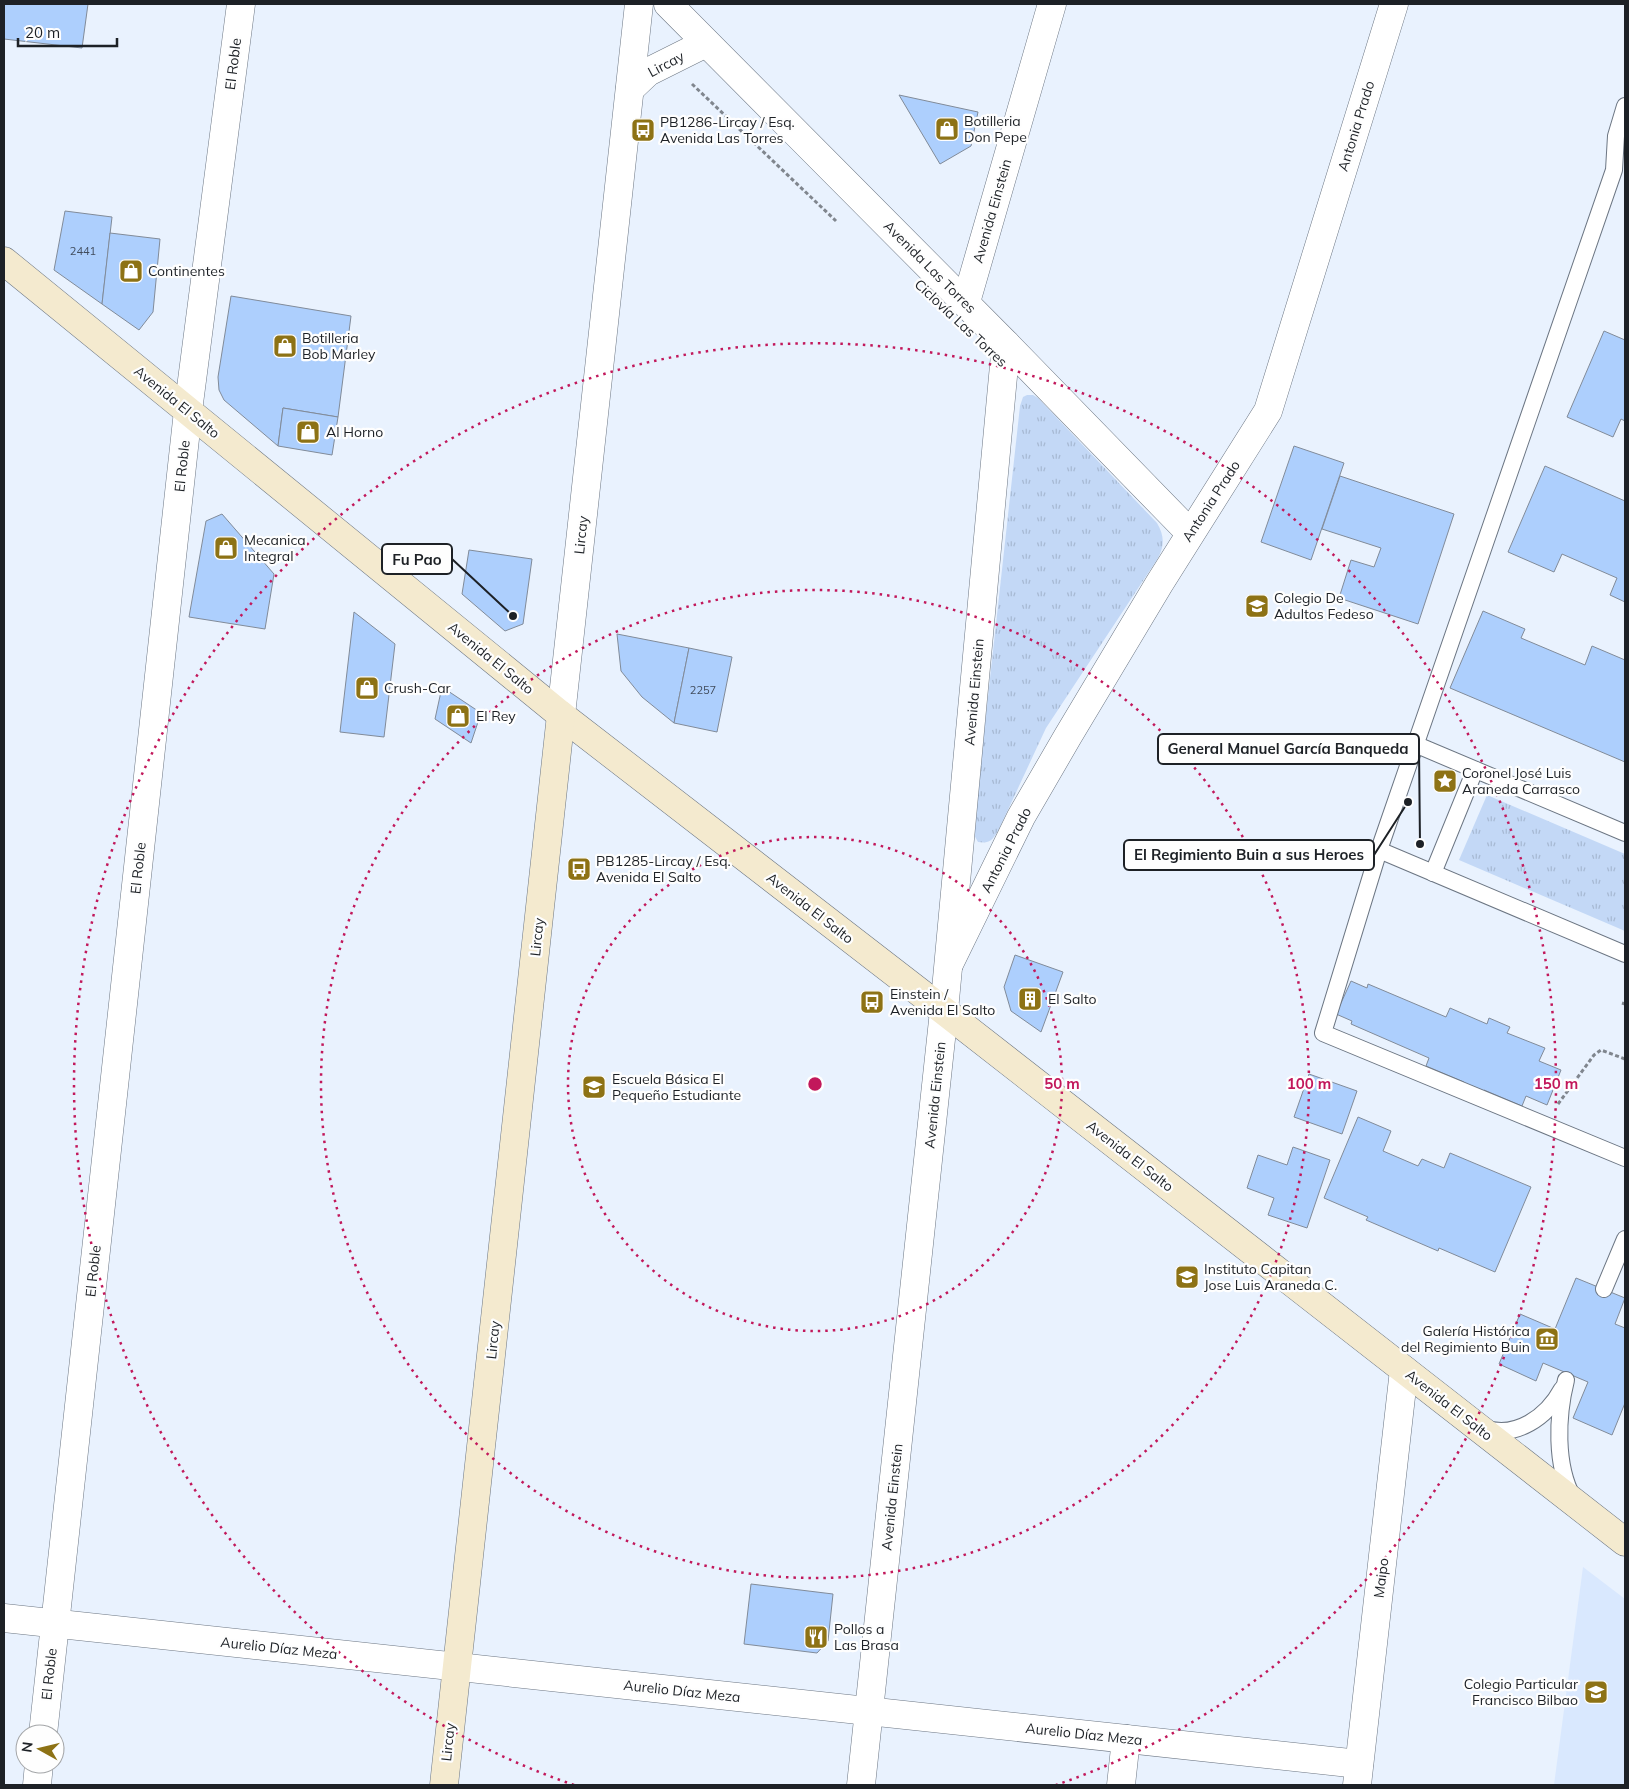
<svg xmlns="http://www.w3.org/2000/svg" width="1629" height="1789" font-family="Mulish,sans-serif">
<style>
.built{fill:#d9e8fe}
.grass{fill:url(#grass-tufts)}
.building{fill:#adcffd;stroke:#818b99}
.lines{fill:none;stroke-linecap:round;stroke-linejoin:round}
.service-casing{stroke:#6c7683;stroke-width:18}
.minor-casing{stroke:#6c7683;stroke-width:29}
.tertiary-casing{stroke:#6c7683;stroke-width:29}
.secondary-casing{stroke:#6c7683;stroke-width:29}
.path{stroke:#80868e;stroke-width:3;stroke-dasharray:4 2.5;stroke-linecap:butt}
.service{stroke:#fff;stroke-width:16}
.minor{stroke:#fff;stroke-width:28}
.tertiary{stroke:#fff;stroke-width:28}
.secondary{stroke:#f4eacf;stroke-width:28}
.ring{fill:none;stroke:#c2185b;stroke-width:2.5;stroke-dasharray:2.5 5}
.labels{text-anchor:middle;stroke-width:4.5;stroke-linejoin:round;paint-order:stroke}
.number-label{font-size:11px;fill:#414c5c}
.street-label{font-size:14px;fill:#1d2126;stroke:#fefefe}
.poi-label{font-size:14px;fill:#1d2126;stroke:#fefefe;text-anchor:start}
.centre{fill:#c2185b;stroke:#fefefe;stroke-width:2.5}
.ring-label{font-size:15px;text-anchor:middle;font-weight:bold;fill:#c2185b;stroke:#fefefe;stroke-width:4.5;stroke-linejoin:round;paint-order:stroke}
.leader{fill:none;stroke:#1d2126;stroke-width:2}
.callout-dot{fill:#1d2126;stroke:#fefefe;stroke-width:2}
.callout{fill:#fefefe;stroke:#1d2126;stroke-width:2}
.callout-label{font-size:15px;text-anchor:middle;font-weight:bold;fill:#1d2126}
</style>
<defs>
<pattern id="grass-tufts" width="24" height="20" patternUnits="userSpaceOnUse" patternTransform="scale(1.25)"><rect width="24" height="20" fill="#c3d8f6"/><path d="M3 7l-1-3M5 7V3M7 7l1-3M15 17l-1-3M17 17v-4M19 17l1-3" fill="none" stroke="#a7b9d3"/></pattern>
</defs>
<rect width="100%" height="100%" fill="#e9f2fe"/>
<polygon class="built" points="1583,1567 1625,1599 1625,1785 1554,1785"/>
<g class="grass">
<path d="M1027 395H1033L1038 398 1157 523C1164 535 1165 545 1158 558L1046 728 999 829C993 839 991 844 978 842L973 833 1020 406 1023 397Z"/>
<polygon points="1487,795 1625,854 1625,931 1459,860"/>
</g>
<g class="building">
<polygon points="4,4 88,4 82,48 4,39"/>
<polygon points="899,95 978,112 971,146 940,164"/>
<polygon points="65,211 112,217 102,304 54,270"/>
<polygon points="110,233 160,239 153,312 139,330 102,304"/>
<polygon points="231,296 351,316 338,417 283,408 278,446 224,400 219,390 218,377"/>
<polygon points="1604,331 1625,340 1625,421 1621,419 1613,437 1567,417"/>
<polygon points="283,408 338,417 332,455 278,446"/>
<polygon points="1294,446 1344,463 1311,560 1261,542"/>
<polygon points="1545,466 1625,501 1625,602 1610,595 1617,578 1562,554 1554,572 1508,552"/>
<polygon points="1340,476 1454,514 1418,624 1339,598 1351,560 1374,567 1381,548 1322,529"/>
<polygon points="222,514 274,574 265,629 189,617 206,521"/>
<polygon points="469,550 532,559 523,624 505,631 462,594"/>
<polygon points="1483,611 1525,629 1521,638 1585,665 1592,646 1625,660 1625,762 1450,688"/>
<polygon points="354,612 395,644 384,737 340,732"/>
<polygon points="617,634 689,648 674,723 642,697 621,671"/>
<polygon points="689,648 732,657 717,732 674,723"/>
<polygon points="442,687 481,713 471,743 435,719"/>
<polygon points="1015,955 1063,972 1041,1032 1011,1011 1004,987"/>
<polygon points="1351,981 1367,988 1368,984 1446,1017 1450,1008 1487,1024 1489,1018 1510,1027 1507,1033 1545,1048 1539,1061 1561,1070 1547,1105 1526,1096 1522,1106 1484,1090 1482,1096 1462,1087 1464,1082 1426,1066 1429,1058 1351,1024 1352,1021 1336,1014"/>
<polygon points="1309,1074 1357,1091 1342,1134 1294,1117"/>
<polygon points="1358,1117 1391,1131 1383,1151 1418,1166 1422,1159 1444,1168 1450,1153 1531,1187 1495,1272 1439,1248 1438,1251 1366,1220 1368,1217 1324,1198"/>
<polygon points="1293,1147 1330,1160 1307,1228 1268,1215 1274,1198 1247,1188 1258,1155 1287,1165"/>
<polygon points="1576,1278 1625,1298 1615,1324 1625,1328 1625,1403 1612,1435 1573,1418 1588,1382 1543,1363 1536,1381 1499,1364 1520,1314 1555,1329"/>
<polygon points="751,1584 833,1594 828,1641 817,1653 744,1644"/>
</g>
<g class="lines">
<g class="service-casing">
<g id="service">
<polyline points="1625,106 1616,136 1614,170 1379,850 1323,1033 1625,1158"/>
<polyline points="1417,745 1625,833"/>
<polyline points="1379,850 1625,954"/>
<polyline points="1433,873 1475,770"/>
<polyline points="1604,1289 1625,1239"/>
<path d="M1566 1380C1557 1416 1555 1465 1573 1498"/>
<path d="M1484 1428C1516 1439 1547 1417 1562 1389"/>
</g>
</g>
<g class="minor-casing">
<g id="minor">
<polyline points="966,302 1052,4"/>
<polyline points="1006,344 1190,533"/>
<polyline points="949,964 1021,817 1068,736 1159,584 1268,411 1394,4"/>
<polyline points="4,1618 1359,1764"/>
<polyline points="43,1734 188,411 241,4"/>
<polyline points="37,1785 39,1764"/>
<polyline points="1121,1785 1126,1739"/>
<polyline points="1357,1785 1404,1370"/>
</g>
</g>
<g class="tertiary-casing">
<g id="tertiary">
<polyline points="668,4 1006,344 944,1011 861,1785"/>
<polyline points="630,89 648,72 706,43"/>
<polyline points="561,715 639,4"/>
</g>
</g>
<g class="secondary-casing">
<g id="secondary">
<polyline points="4,261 561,715 944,1011 1625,1542"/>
<polyline points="444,1785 561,715"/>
</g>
</g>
<g class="path">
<polyline points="692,84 836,221"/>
<polyline points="1622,1003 1625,1004"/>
<polyline points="1558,1104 1594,1055 1601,1050 1625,1059"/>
</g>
<use href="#service" class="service"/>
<use href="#minor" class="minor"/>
<use href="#tertiary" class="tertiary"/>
<use href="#secondary" class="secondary"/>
</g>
<g class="ring">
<circle cx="815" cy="1084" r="247"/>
<circle cx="815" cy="1084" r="494"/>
<path d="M574 1785A741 741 0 1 1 1056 1785"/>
</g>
<defs>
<g id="shop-square" transform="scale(1.25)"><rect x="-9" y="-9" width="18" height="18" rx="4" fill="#8d7215" stroke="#fefefe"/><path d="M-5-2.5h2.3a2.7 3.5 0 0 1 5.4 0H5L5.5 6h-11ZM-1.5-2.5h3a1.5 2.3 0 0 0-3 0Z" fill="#fff"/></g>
<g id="bus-square" transform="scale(1.25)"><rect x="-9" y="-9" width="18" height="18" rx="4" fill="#8d7215" stroke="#fefefe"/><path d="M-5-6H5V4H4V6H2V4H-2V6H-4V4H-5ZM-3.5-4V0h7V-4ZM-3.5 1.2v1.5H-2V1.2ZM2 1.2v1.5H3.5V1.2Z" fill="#fff"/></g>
<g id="school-square" transform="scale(1.25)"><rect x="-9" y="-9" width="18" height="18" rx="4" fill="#8d7215" stroke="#fefefe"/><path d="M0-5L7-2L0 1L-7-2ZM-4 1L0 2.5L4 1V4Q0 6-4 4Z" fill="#fff"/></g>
<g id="sight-square" transform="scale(1.25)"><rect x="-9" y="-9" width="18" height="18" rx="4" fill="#8d7215" stroke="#fefefe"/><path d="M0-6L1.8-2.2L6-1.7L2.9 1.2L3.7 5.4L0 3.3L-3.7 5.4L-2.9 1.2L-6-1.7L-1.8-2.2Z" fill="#fff"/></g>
<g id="building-square" transform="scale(1.25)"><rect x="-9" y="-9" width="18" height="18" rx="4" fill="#8d7215" stroke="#fefefe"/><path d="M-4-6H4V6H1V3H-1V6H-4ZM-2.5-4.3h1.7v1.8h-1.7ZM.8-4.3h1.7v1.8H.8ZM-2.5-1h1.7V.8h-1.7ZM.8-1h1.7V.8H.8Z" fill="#fff"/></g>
<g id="museum-square" transform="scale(1.25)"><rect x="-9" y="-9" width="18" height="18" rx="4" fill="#8d7215" stroke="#fefefe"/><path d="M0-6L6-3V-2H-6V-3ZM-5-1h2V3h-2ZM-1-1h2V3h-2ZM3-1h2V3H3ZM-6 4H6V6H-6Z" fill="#fff"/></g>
<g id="restaurant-square" transform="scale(1.25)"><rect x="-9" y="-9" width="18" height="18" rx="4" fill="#8d7215" stroke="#fefefe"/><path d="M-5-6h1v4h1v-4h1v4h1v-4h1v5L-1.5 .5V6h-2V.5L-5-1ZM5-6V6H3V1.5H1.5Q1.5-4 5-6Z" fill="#fff"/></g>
</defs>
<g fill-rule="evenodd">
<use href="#shop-square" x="947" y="129"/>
<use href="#bus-square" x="643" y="130"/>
<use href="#shop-square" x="131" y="271"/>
<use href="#shop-square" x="285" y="346"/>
<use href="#shop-square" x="308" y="432"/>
<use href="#shop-square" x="226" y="548"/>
<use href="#school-square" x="1257" y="606"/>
<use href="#shop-square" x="367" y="688"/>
<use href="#shop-square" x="458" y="716"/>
<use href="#sight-square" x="1445" y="781"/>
<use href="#bus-square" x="579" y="869"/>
<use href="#building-square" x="1030" y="999"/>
<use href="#bus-square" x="872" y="1002"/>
<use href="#school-square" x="594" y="1087"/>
<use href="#school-square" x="1187" y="1277"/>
<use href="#museum-square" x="1547" y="1339"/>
<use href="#restaurant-square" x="816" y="1637"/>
<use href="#school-square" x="1596" y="1692"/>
</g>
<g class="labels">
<g class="number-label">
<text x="83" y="255">2441</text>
<text x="703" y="694">2257</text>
</g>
<g class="street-label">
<text transform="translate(233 64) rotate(-83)" y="5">El Roble</text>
<text transform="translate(666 64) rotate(-28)" y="5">Lircay</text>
<text transform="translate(1356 126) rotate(-73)" y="5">Antonia Prado</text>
<text transform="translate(992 211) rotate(-74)" y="5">Avenida Einstein</text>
<text transform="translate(930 267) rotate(45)" y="5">Avenida Las Torres</text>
<text transform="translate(961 323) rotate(43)" y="5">Ciclovía Las Torres</text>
<text transform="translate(177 402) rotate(39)" y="5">Avenida El Salto</text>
<text transform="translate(182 466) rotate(-84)" y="5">El Roble</text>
<text transform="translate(1211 501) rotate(-57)" y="5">Antonia Prado</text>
<text transform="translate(581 535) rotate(-84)" y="5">Lircay</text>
<text transform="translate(491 658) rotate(39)" y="5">Avenida El Salto</text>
<text transform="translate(974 692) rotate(-85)" y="5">Avenida Einstein</text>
<text transform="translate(1006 850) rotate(-63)" y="5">Antonia Prado</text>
<text transform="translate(138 868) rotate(-84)" y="5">El Roble</text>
<text transform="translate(810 908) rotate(38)" y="5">Avenida El Salto</text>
<text transform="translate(537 937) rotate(-84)" y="5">Lircay</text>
<text transform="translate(935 1095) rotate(-84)" y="5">Avenida Einstein</text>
<text transform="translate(1130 1156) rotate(38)" y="5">Avenida El Salto</text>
<text transform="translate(93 1271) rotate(-84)" y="5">El Roble</text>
<text transform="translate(493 1340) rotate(-84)" y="5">Lircay</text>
<text transform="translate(1449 1405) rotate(38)" y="5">Avenida El Salto</text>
<text transform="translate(892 1497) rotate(-84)" y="5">Avenida Einstein</text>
<text transform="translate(1381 1578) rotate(-83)" y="5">Maipo</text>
<text transform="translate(279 1648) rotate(6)" y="5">Aurelio Díaz Meza</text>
<text transform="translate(49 1674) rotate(-84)" y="5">El Roble</text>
<text transform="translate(682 1691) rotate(6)" y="5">Aurelio Díaz Meza</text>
<text transform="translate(1084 1734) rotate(6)" y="5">Aurelio Díaz Meza</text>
<text transform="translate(448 1742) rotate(-84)" y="5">Lircay</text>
</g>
<g class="poi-label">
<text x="964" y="126">Botilleria<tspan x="964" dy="16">Don Pepe</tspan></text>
<text x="660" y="127">PB1286-Lircay / Esq.<tspan x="660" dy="16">Avenida Las Torres</tspan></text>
<text x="148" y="276">Continentes</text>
<text x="302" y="343">Botilleria<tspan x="302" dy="16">Bob Marley</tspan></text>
<text x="326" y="437">Al Horno</text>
<text x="244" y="545">Mecanica<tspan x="244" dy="16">Integral</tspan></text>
<text x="1274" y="603">Colegio De<tspan x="1274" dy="16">Adultos Fedeso</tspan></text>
<text x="384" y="693">Crush-Car</text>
<text x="476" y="721">El Rey</text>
<text x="1462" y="778">Coronel José Luis<tspan x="1462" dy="16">Araneda Carrasco</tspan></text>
<text x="596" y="866">PB1285-Lircay / Esq.<tspan x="596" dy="16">Avenida El Salto</tspan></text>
<text x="890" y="999">Einstein /<tspan x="890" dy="16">Avenida El Salto</tspan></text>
<text x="1048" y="1004">El Salto</text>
<text x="612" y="1084">Escuela Básica El<tspan x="612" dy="16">Pequeño Estudiante</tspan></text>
<text x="1204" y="1274">Instituto Capitan<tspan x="1204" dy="16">Jose Luis Araneda C.</tspan></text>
<text x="1530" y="1336" text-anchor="end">Galería Histórica<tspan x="1530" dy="16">del Regimiento Buin</tspan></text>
<text x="834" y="1634">Pollos a<tspan x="834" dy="16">Las Brasa</tspan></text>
<text x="1578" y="1689" text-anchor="end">Colegio Particular<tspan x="1578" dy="16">Francisco Bilbao</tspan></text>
</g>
</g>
<circle cx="815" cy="1084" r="8" class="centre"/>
<g class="ring-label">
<text x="1062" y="1089">50 m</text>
<text x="1309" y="1089">100 m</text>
<text x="1556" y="1089">150 m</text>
</g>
<path class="leader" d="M513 616L452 559M1420 844L1419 749M1408 802L1374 855"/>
<g class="callout-dot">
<circle cx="513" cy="616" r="5"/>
<circle cx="1420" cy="844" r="5"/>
<circle cx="1408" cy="802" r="5"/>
</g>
<g class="callout">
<rect x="382" y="544" width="70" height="30" rx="5"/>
<rect x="1158" y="734" width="261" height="30" rx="5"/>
<rect x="1124" y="840" width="250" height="30" rx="5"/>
</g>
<g class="callout-label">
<text x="417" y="565">Fu Pao</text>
<text x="1288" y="754">General Manuel García Banqueda</text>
<text x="1249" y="860">El Regimiento Buin a sus Heroes</text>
</g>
<rect width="1629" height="1789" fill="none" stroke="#1d2126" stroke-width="10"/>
<g transform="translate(40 1749) rotate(278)"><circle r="24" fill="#fefefe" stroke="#a4a6a8"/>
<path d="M0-4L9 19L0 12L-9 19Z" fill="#8d7215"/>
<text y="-8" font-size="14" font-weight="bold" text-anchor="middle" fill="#1d2126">N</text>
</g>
<path d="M18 38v8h99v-8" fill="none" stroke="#1d2126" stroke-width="2.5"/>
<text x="25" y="38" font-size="15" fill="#1d2126" stroke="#fefefe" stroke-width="4" paint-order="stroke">20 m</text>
</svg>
